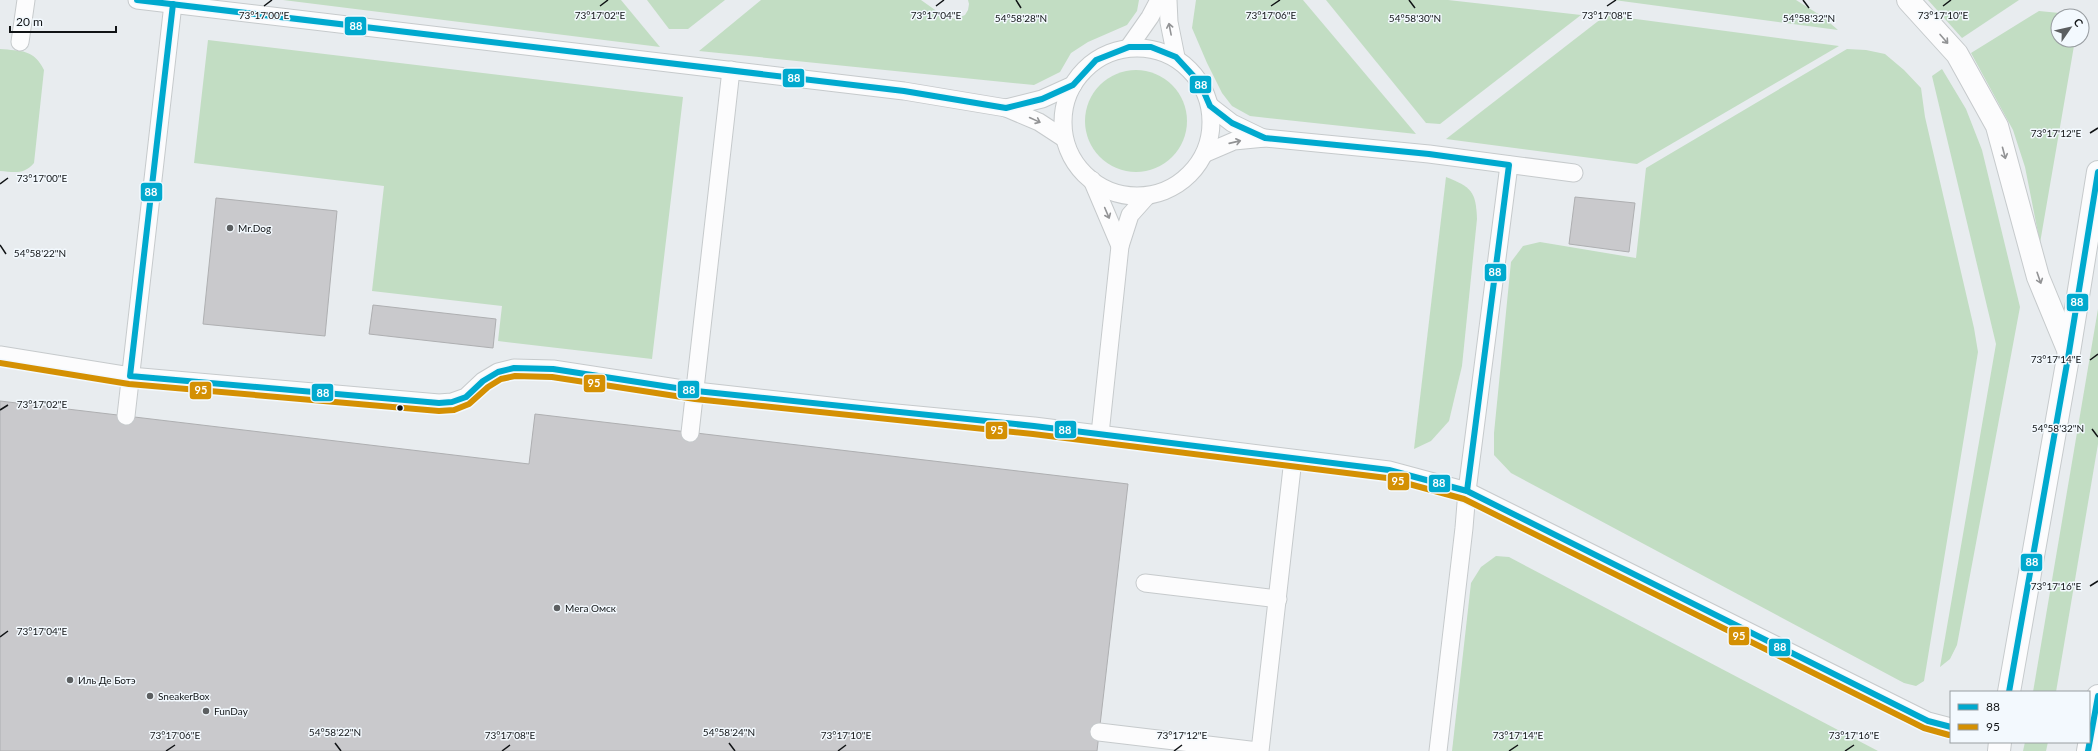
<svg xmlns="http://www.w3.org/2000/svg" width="2098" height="751" font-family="Lato,sans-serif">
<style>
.green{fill:#c2ddc3}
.building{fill:#c9c9cc;stroke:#aeafb1}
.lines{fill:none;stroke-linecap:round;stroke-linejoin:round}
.service-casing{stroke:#c6cacc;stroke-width:19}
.primary-casing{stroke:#c6cacc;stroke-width:24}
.service{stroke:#fcfcfd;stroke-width:17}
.primary{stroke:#fcfcfd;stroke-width:22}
.bus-1-casing{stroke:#f3f9fe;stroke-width:9}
.bus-2-casing{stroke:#f3f9fe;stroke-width:9}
.bus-1{stroke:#00a9ce;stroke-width:6}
.bus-2{stroke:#d49003;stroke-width:6}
.oneway{stroke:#929395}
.ticks{fill:none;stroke:#101315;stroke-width:1.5}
.poi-dot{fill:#5c5f61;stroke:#f3f9fe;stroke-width:1.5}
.bus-dot{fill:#101315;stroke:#f3f9fe;stroke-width:1.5}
.labels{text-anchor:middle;stroke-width:3;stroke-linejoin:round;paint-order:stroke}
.poi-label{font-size:10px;fill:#101315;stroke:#f3f9fe;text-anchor:start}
.ticks-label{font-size:10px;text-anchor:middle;fill:#101315;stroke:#f3f9fe;stroke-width:3;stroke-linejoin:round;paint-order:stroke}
.line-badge{stroke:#f3f9fe;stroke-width:1.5}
.badge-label{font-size:11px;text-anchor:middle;font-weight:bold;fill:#fff}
</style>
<rect width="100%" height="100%" fill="#e8ecef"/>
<g class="green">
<polygon points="283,0 621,0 660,47"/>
<polygon points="647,0 725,0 688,29 669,29"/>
<polygon points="761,0 921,0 945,17 956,19 965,15 968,10 969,4 968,0 1139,0 1137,11 1127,25 1088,42 1071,53 1060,72 1034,85 699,51"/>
<polygon points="1196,0 1303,0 1416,134 1250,116 1232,106 1222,93 1207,63 1192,28"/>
<polygon points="1326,0 1448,0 1581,15 1440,124 1426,123"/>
<polygon points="1614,0 1796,0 1823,17 1838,30"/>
<polygon points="1928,0 2019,0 1962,38"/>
<polygon points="2039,11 2080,15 2058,16 2058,40 2075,40 2040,243 2025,167 2013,130 1971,53"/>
<polygon points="1606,15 1839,46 1637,164 1446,139"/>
<polygon points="208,40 683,97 652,359 498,341 502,306 372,291 384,186 194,163"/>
<path d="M0 49C21 51 34 49 44 70L34 163C24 175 14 172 0 171Z"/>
<polygon points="1847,49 1866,50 1885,54 1904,70 1921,88 1925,117 1974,328 1978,352 1924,681 1916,686 1904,683 1511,473 1494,455 1494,433 1511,262 1523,246 1540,242 1636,258 1646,168"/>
<polygon points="1942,69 1966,109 1982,150 2020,307 1957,645 1950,659 1940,667 1996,344 1932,76"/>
<circle cx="1136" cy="121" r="51"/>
<path d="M1446 177C1471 187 1476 191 1477 219L1462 366 1449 421 1431 441 1414 449Z"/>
<polygon points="2098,309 2098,444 2056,692 2033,692"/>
<polygon points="1496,556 1509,557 1878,751 1452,751 1471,583 1481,567"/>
<polygon points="2025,742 2048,742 2046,751 2023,751"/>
</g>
<g class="building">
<polygon points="1575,197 1635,203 1629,252 1569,244"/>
<polygon points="216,198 337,211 325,336 203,324"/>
<polygon points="373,305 496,319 493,348 369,334"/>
<polygon points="0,401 529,464 535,414 1128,484 1097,751 0,751"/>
</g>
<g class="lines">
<g class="service-casing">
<g id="service">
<polyline points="137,0 904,91 1006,108 1039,122 1062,137"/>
<polyline points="1168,0 1169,22 1176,57"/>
<polyline points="20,42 26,0"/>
<polyline points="1129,47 1150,17 1159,0"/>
<circle cx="1137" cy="122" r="74"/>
<polyline points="1210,106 1232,123 1263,138"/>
<polyline points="1006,108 1042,99 1073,85"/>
<polyline points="1206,153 1234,141 1265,138 1429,154 1574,173"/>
<polyline points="1092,180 1120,246"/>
<polyline points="0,355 130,376 439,403 452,402 466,397 483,381 498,372 514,368 553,369 696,391 875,411 1034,426 1389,470 1467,491 1928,721 1951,727"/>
<polyline points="126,416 173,4"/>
<polyline points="690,433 731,70"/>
<polyline points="1100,434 1120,246 1130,215 1147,196"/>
<polyline points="1145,583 1278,599"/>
<polyline points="1099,732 1258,751"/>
<polyline points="1260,751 1293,459"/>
<polyline points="1438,751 1464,528 1467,491 1509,165"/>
</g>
</g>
<g class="primary-casing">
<g id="primary">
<polyline points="1908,0 1957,54 1997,126 2038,277 2069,352"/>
<polyline points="2009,692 2069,352 2098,172"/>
<polyline points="1999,751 2000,742"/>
<polyline points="2088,751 2098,696"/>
</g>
</g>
<use href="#service" class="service"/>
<use href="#primary" class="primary"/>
<g class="bus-1-casing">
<g id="bus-1">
<polyline points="137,0 904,91 1006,108 1042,99 1073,85 1096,60 1129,47 1151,47 1176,57 1200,83 1210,106 1232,123 1265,138 1429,154 1509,165 1467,491"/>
<polyline points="173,4 130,376 439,403 452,402 466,397 483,381 498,372 514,368 553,369 696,391 1034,426 1389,470 1467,491 1928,721 1951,727"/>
<polyline points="2009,692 2069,352 2098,172"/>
<polyline points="2088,751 2098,696"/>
</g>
</g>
<g class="bus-2-casing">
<polyline id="bus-2" points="0,363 129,384 439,411 454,410 469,404 488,387 501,379 515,376 552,377 695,399 1033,434 1387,478 1464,499 1924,728 1949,735"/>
</g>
<use href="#bus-1" class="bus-1"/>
<use href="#bus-2" class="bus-2"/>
</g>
<defs><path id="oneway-shaft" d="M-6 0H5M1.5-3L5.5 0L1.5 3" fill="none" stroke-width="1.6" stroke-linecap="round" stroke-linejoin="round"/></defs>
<g class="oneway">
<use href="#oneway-shaft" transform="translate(1170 29) rotate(-101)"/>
<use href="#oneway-shaft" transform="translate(1944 39) rotate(49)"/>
<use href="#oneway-shaft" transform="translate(1035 120) rotate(25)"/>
<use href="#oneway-shaft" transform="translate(1235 142) rotate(-13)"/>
<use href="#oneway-shaft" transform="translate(2004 153) rotate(75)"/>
<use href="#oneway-shaft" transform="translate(1107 213) rotate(67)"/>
<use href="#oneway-shaft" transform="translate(2039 278) rotate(71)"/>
</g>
<path class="ticks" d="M1016 0 1021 8M1409 0 1415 8M1803 0 1809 8M264 6 272 0M600 6 608 0M936 6 944 0M1271 6 1280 0M1607 6 1616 0M1943 6 1951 0M2090 133 2098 128M0 184 8 178M0 245 6 254M2090 360 2098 354M0 410 8 405M2092 429 2098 437M2090 586 2098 581M0 637 8 631M335 743 341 751M729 743 735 751M166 751 175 745M502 751 510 745M838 751 846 745M1174 751 1182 745M1509 751 1518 745M1845 751 1854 745"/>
<g class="poi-dot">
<circle cx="230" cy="228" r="4"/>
<circle cx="557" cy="608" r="4"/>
<circle cx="70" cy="680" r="4"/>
<circle cx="150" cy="696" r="4"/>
<circle cx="206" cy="711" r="4"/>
</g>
<circle class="bus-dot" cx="400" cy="408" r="3.5"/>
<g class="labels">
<g class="poi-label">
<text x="238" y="232">Mr.Dog</text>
<text x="565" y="612">Мега Омск</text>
<text x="78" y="684">Иль Де Ботэ</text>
<text x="158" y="700">SneakerBox</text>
<text x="214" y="715">FunDay</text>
</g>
</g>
<g class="ticks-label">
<text x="936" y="19">73°17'04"E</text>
<text x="1271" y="19">73°17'06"E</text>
<text x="1607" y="19">73°17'08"E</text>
<text x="264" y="19">73°17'00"E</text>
<text x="600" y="19">73°17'02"E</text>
<text x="1943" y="19">73°17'10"E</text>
<text x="1021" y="22">54°58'28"N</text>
<text x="1415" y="22">54°58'30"N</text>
<text x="1809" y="22">54°58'32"N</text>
<text x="2056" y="137">73°17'12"E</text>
<text x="42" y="182">73°17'00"E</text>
<text x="40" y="257">54°58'22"N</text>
<text x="2056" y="363">73°17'14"E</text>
<text x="42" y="408">73°17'02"E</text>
<text x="2058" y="432">54°58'32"N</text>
<text x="2056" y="590">73°17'16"E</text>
<text x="42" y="635">73°17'04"E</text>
<text x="335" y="736">54°58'22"N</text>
<text x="729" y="736">54°58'24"N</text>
<text x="175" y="739">73°17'06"E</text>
<text x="510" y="739">73°17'08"E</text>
<text x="846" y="739">73°17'10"E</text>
<text x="1182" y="739">73°17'12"E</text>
<text x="1518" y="739">73°17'14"E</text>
<text x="1854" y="739">73°17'16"E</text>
</g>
<g class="line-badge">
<rect x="344" y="16" width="23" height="20" rx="4" fill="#00a9ce"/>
<rect x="782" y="68" width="23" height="20" rx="4" fill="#00a9ce"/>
<rect x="1189" y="75" width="23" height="19" rx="4" fill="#00a9ce"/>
<rect x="140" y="182" width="23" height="20" rx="4" fill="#00a9ce"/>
<rect x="1484" y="263" width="23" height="19" rx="4" fill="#00a9ce"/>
<rect x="2066" y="293" width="23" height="19" rx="4" fill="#00a9ce"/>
<rect x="583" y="374" width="23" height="19" rx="4" fill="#d49003"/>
<rect x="677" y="380" width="23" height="19" rx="4" fill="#00a9ce"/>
<rect x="189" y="381" width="23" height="19" rx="4" fill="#d49003"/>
<rect x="311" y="383" width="23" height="19" rx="4" fill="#00a9ce"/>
<rect x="1054" y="420" width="23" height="19" rx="4" fill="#00a9ce"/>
<rect x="985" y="421" width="23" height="19" rx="4" fill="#d49003"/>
<rect x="1387" y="472" width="23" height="19" rx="4" fill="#d49003"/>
<rect x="1428" y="474" width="23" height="19" rx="4" fill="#00a9ce"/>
<rect x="2020" y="553" width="23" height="19" rx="4" fill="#00a9ce"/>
<rect x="1728" y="626" width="22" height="20" rx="4" fill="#d49003"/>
<rect x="1768" y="638" width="23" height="19" rx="4" fill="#00a9ce"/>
</g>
<g class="badge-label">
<text x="356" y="30">88</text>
<text x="794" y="82">88</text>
<text x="1201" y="89">88</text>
<text x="151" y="196">88</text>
<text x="1495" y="276">88</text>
<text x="2077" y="306">88</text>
<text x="594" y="387">95</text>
<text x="689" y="394">88</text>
<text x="201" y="394">95</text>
<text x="323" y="397">88</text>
<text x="1065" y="434">88</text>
<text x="997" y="434">95</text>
<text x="1398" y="485">95</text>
<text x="1439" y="487">88</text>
<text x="2032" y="566">88</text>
<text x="1739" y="640">95</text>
<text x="1780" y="651">88</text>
</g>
<rect x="1950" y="691" width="140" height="52" fill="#f3f9fe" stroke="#989da1"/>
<rect x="1958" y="704" width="20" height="6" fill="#00a9ce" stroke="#989da1"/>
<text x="1986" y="711" font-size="12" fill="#101315">88</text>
<rect x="1958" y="724" width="20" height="6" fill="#d49003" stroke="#989da1"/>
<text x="1986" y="731" font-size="12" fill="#101315">95</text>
<g transform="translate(2070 28) rotate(56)"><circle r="19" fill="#f3f9fe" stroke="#989da1"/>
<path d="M0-3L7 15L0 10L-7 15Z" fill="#5c5f61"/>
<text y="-6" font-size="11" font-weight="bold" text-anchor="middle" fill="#101315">С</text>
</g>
<path d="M10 26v6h106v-6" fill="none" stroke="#101315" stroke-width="2"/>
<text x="16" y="26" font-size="12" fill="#101315" stroke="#f3f9fe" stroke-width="3" paint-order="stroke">20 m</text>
</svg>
